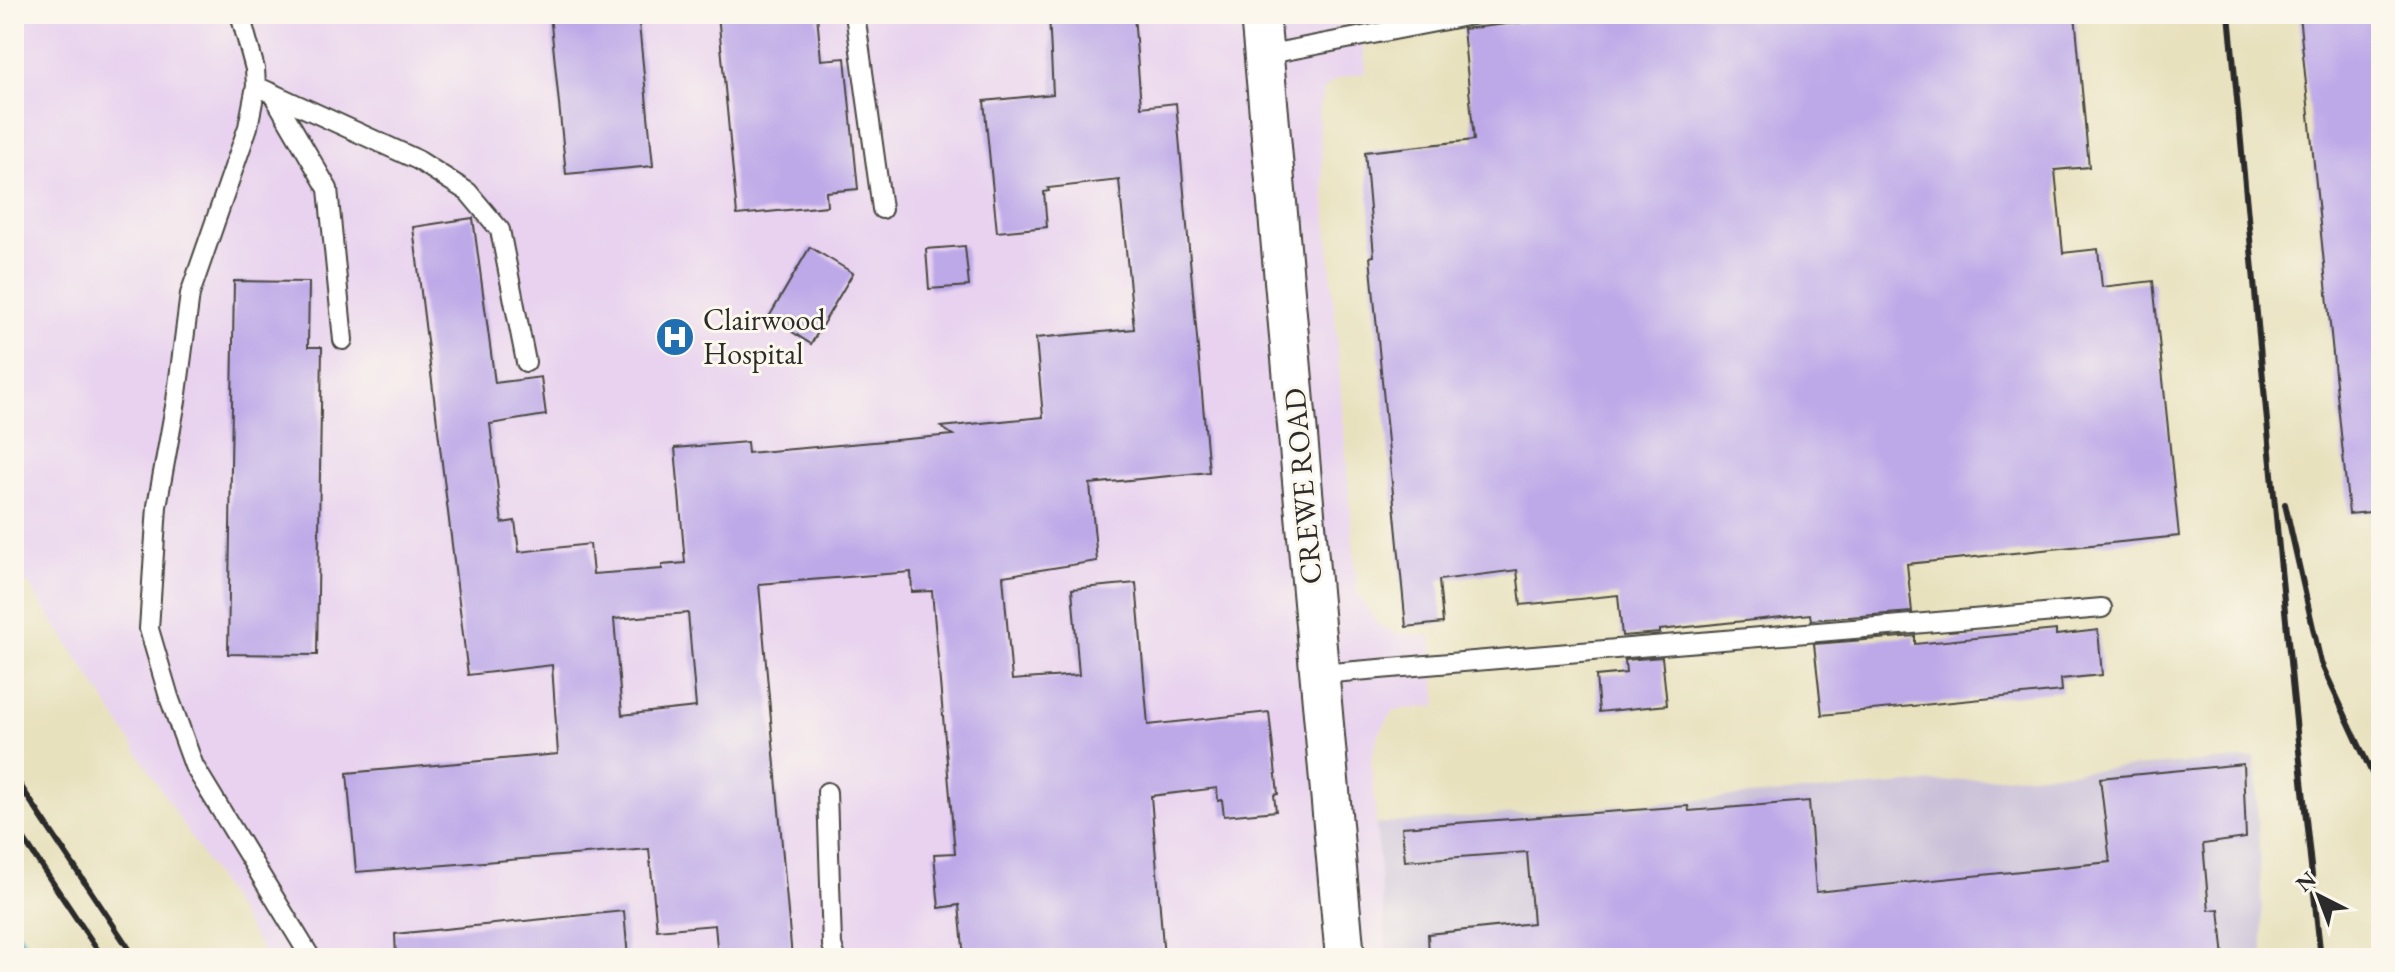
<svg xmlns="http://www.w3.org/2000/svg" width="2395" height="972" font-family="'EB Garamond',serif">
<style>
.built{fill:#e8d2ef}
.industrial{fill:#c9bfd8}
.lines{fill:none;stroke-linecap:round;stroke-linejoin:round}
.stream{stroke:#42afc0;stroke-width:12}
.building{fill:#bda9e8;fill-rule:evenodd}
.lane-casing{stroke:#474641;stroke-width:22}
.street-casing{stroke:#474641;stroke-width:42}
.lane{stroke:#fff;stroke-width:18}
.street{stroke:#fff;stroke-width:38}
.rail{stroke:#2b2b2b;stroke-width:6}
.labels{text-anchor:middle;stroke-width:6;stroke-linejoin:round;paint-order:stroke}
.poi-label{font-size:30px;fill:#2b2b2b;stroke:#fbf7ec;text-anchor:start}
.street-label{font-size:30px;fill:#2b2b2b;stroke:#fbf7ec}
</style>
<rect width="100%" height="100%" fill="#fbf7ec"/>
<filter id="ink" filterUnits="userSpaceOnUse"><feTurbulence type="fractalNoise" baseFrequency=".0125" numOctaves="2"/><feDisplacementMap in="SourceGraphic" scale="16" xChannelSelector="R" yChannelSelector="G"/><feConvolveMatrix kernelMatrix="1 2 1 2 8 2 1 2 1" color-interpolation-filters="sRGB"/></filter>
<filter id="wash" filterUnits="userSpaceOnUse"><feTurbulence type="fractalNoise" baseFrequency=".006" numOctaves="4" result="noise"/><feDisplacementMap in="SourceGraphic" scale="32" xChannelSelector="R" yChannelSelector="G"/><feGaussianBlur stdDeviation="1.8" result="paint"/><feColorMatrix in="noise" values="0 0 0 0 0 0 0 0 0 0 0 0 0 0 0 0 0 1.4 0 .05"/><feComposite in="paint" operator="in"/></filter>
<g filter="url(#wash)">
<rect width="100%" height="100%" fill="#e8e1be"/>
<polygon class="built" points="14,14 1360,14 1366,72 1336,79 1324,89 1318,111 1357,591 1377,624 1397,634 1431,636 1437,706 1394,710 1378,734 1371,760 1387,958 267,958 87,672 14,563"/>
<polygon class="industrial" points="2255,758 2264,958 1387,958 1376,824"/>
<g class="lines">
<polyline class="stream" points="14,934 30,958"/>
</g>
<g id="blocks">
<g class="building">
<polygon points="550,14 638,14 653,166 566,174"/>
<polygon points="718,14 817,14 821,60 845,58 858,189 826,192 827,206 737,215"/>
<path d="M1049 14H1134L1141 107 1176 103 1209 472 1090 484 1097 561 1003 576 1012 680 1079 675 1072 589 1136 583 1148 725 1269 712 1278 794 1274 795 1276 811 1224 816 1222 800 1218 801 1217 788 1151 796 1164 958H964L959 905 939 908 934 854 955 853 932 591 912 592 911 572 759 584 792 958H718L715 925 657 930 649 849 356 872 347 773 558 754 552 665 468 675 413 227 473 218 495 383 541 377 546 415 490 424 502 523 515 521 519 552 590 544 593 574 662 569V565L685 563 675 448 747 442 748 453 953 435 941 427 1043 417 1036 338 1134 329 1119 180 1048 188 1049 191 1044 192 1047 227 997 232 984 101 1053 94ZM688 613 696 707 622 715 614 619Z"/>
<polygon points="1595,14 2075,14 2089,167 2055,170 2063,253 2098,249 2102,287 2153,281 2179,536 1907,564 1912,612 1811,620 1810,614 1660,630 1660,633 1622,636 1618,595 1521,605 1517,570 1439,580 1443,623 1406,627 1370,257 1374,256 1365,152 1474,140 1463,29"/>
<polygon points="2299,14 2381,14 2381,511 2349,514"/>
<polygon points="965,246 969,286 929,289 926,249"/>
<polygon points="810,247 853,273 811,344 769,317"/>
<polygon points="234,281 309,282 308,347 322,347 317,655 228,654"/>
<polygon points="2056,630 2056,635 2098,630 2102,675 2061,679 2062,691 1822,715 1814,644 1915,636 1915,644"/>
<polygon points="1662,657 1667,705 1599,712 1596,676 1626,673 1625,660"/>
<polygon points="2243,764 2246,838 2203,844 2209,910 2219,909 2224,958 1429,958 1428,934 1533,923 1527,852 1405,861 1402,827 1688,806 1689,811 1809,801 1816,892 2110,862 2100,778"/>
<polygon points="624,911 628,958 396,958 395,934"/>
</g>
</g>
</g>
<g filter="url(#ink)">
<use href="#blocks" fill-opacity="0" stroke="#474641" stroke-width="2"/>
<g class="lines">
<g class="lane-casing">
<g id="lane">
<polyline points="240,14 255,69 256,86 248,127 190,294 176,401 157,506 149,629 169,697 194,766 311,958"/>
<polyline points="855,14 882,209"/>
<polyline points="1264,55 1477,14"/>
<polyline points="256,86 418,160 468,192 500,230 526,362"/>
<polyline points="272,93 328,189 343,340"/>
<polyline points="1320,674 2102,608"/>
<polyline points="827,792 832,945 836,958"/>
</g>
</g>
<g class="street-casing">
<polyline id="street" points="1260,14 1345,958"/>
</g>
<use href="#lane" class="lane"/>
<use href="#street" class="street"/>
<g class="rail">
<path d="M2229 14C2259 329 2286 644 2321 958"/>
<polyline points="2285,504 2321,663 2377,784 2381,799"/>
<polyline points="14,776 135,958"/>
<polyline points="14,825 103,958"/>
</g>
</g>
</g>
<defs>
<g id="hospital-disc" transform="scale(2)"><circle r="9.5" fill="#1f6fb2" stroke="#fbf7ec"/><path d="M-5-5h3v3.5h4V-5h3V5h-3V1.5h-4V5h-3Z" fill="#fff"/></g>
</defs>
<g fill-rule="evenodd">
<use href="#hospital-disc" x="675" y="337"/>
</g>
<g class="labels">
<g class="poi-label">
<text x="703" y="330">Clairwood<tspan x="703" dy="34">Hospital</tspan></text>
</g>
<g class="street-label">
<text transform="translate(1303 486) rotate(-95)" y="10">CREWE ROAD</text>
</g>
</g>
<rect width="2395" height="972" fill="none" stroke="#fbf7ec" stroke-width="48"/>
<g transform="translate(2319 896) rotate(318)" stroke="#fbf7ec" stroke-width="6" paint-order="stroke">
<path d="M0-6L14 30L0 20L-14 30Z" fill="#2b2b2b"/>
<text y="-12" font-size="22" font-weight="bold" text-anchor="middle" fill="#2b2b2b">N</text>
</g>
</svg>
